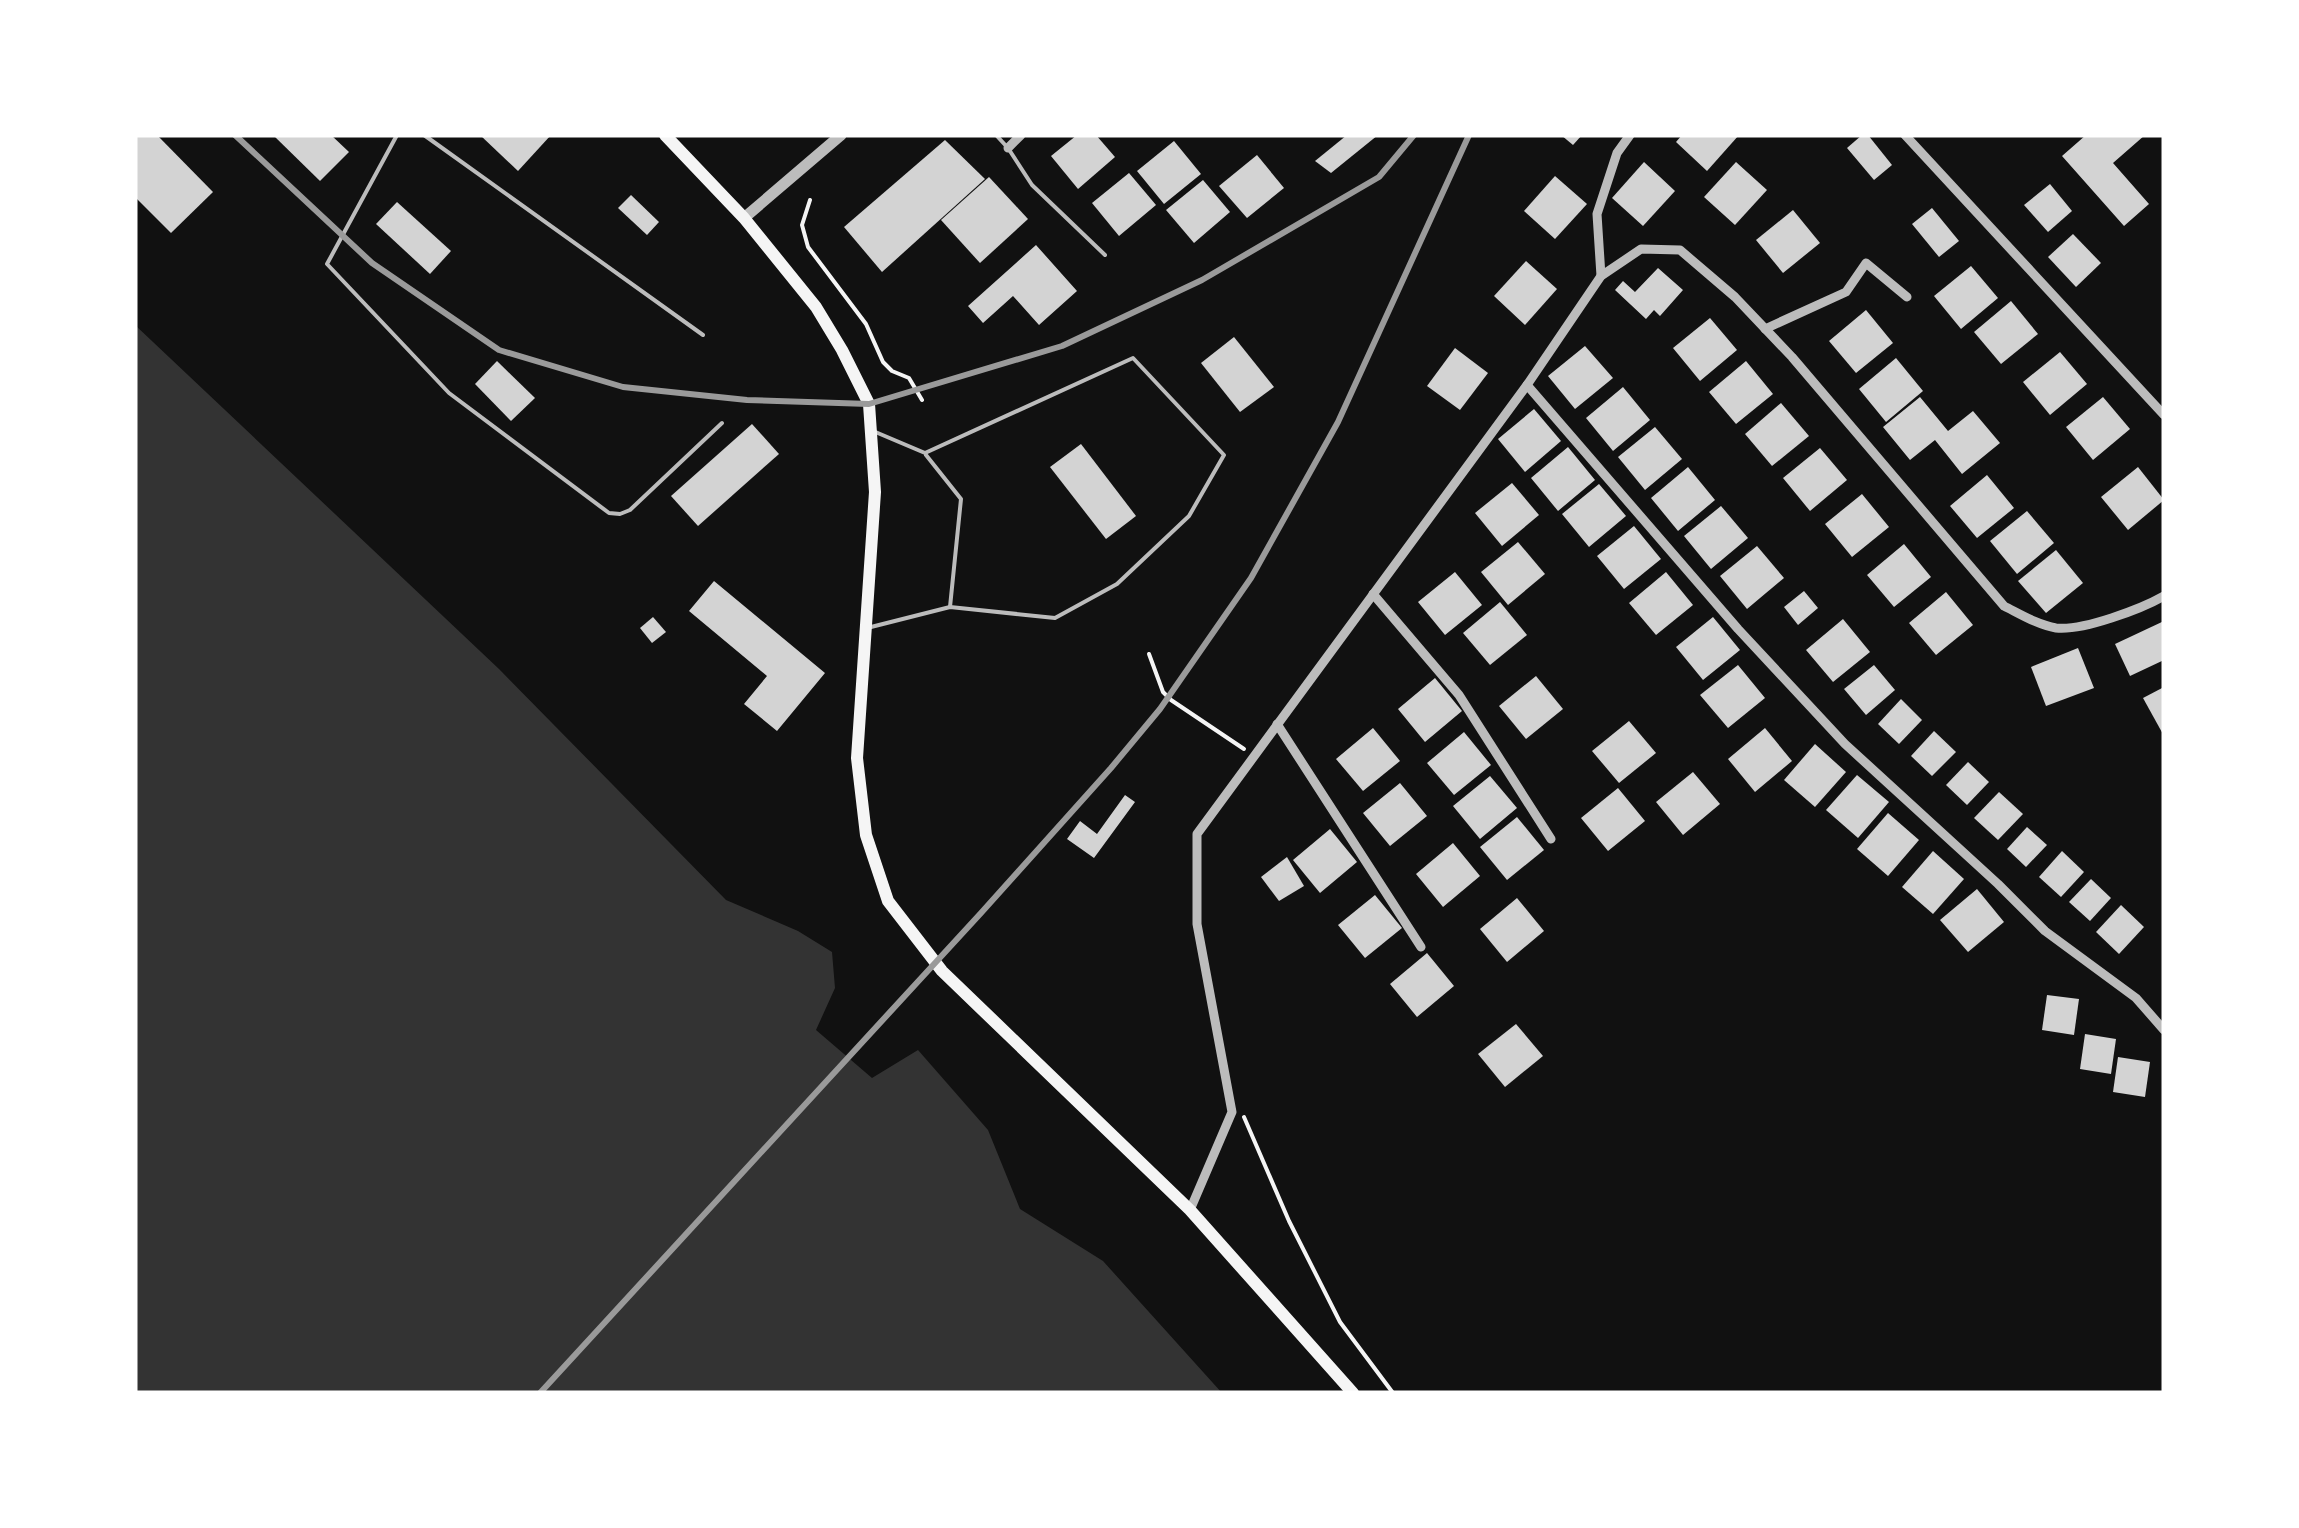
<svg xmlns="http://www.w3.org/2000/svg" width="2299" height="1528" font-family="'PT Sans Narrow',sans-serif">
<style>
.water{fill:#333}
.building{fill:#d3d3d3}
.lines{fill:none;stroke-linecap:round;stroke-linejoin:round}
.path{stroke:#f5f5f5;stroke-width:4}
.service{stroke:#bcbcbc;stroke-width:4}
.minor{stroke:#bcbcbc;stroke-width:9}
.tertiary{stroke:#bcbcbc;stroke-width:11}
.secondary{stroke:#f5f5f5;stroke-width:12}
.rail{stroke:#9a9a9a;stroke-width:6}
</style>
<rect width="100%" height="100%" fill="#111"/>
<polygon class="water" points="135,325 499,669 726,900 798,931 832,952 835,988 816,1030 872,1078 918,1050 988,1130 1020,1209 1103,1261 1222,1393 135,1393"/>
<g class="building">
<polygon points="135,135 157,135 213,192 171,233 135,197"/>
<polygon points="273,135 331,135 349,152 320,181"/>
<polygon points="480,135 551,135 518,171"/>
<polygon points="1077,135 1096,135 1115,157 1078,189 1051,156"/>
<polygon points="1347,135 1378,135 1331,173 1315,161"/>
<polygon points="1561,135 1582,135 1573,145"/>
<polygon points="1682,135 1739,135 1707,171 1676,142"/>
<polygon points="1862,135 1868,135 1892,165 1874,180 1847,148"/>
<polygon points="2086,135 2145,135 2113,163 2149,204 2124,226 2062,156"/>
<polygon points="945,140 985,179 882,272 844,227"/>
<polygon points="1174,141 1201,174 1164,204 1137,171"/>
<polygon points="1257,155 1284,188 1247,218 1219,186"/>
<polygon points="1644,162 1675,191 1643,226 1612,198"/>
<polygon points="1736,162 1767,190 1735,225 1704,197"/>
<polygon points="1129,173 1156,205 1119,236 1092,203"/>
<polygon points="1555,176 1587,204 1555,239 1524,211"/>
<polygon points="989,177 1028,219 980,263 941,220"/>
<polygon points="1203,180 1230,212 1194,243 1166,210"/>
<polygon points="2050,184 2072,211 2048,232 2024,205"/>
<polygon points="631,195 659,222 647,235 618,208"/>
<polygon points="397,202 451,251 430,274 376,224"/>
<polygon points="1932,208 1959,241 1939,257 1912,224"/>
<polygon points="1793,210 1820,243 1783,273 1756,240"/>
<polygon points="2073,234 2101,263 2076,287 2048,257"/>
<polygon points="1036,245 1077,291 1039,325 1013,296 983,323 968,306"/>
<polygon points="1526,261 1557,289 1525,325 1494,296"/>
<polygon points="1971,266 1998,298 1961,329 1934,296"/>
<polygon points="1658,268 1683,290 1660,316 1654,310 1646,319 1615,290 1623,281 1635,292"/>
<polygon points="2011,301 2038,334 2001,364 1974,332"/>
<polygon points="1866,310 1893,343 1856,373 1829,341"/>
<polygon points="1710,318 1737,350 1700,381 1673,348"/>
<polygon points="1234,337 1274,387 1240,412 1201,363"/>
<polygon points="1585,346 1613,378 1575,409 1548,376"/>
<polygon points="1455,348 1488,373 1460,410 1427,386"/>
<polygon points="2060,352 2087,384 2050,415 2023,382"/>
<polygon points="1896,358 1923,391 1886,422 1859,389"/>
<polygon points="497,361 535,398 511,421 475,384"/>
<polygon points="1746,361 1773,394 1736,424 1709,392"/>
<polygon points="1623,387 1650,420 1613,451 1586,418"/>
<polygon points="1920,397 1948,431 1973,411 2000,443 1962,474 1935,440 1910,460 1883,427"/>
<polygon points="2103,397 2130,429 2093,460 2066,427"/>
<polygon points="1781,403 1809,436 1772,466 1745,434"/>
<polygon points="1534,409 1561,441 1525,472 1498,439"/>
<polygon points="752,424 779,454 698,526 671,496"/>
<polygon points="1655,427 1682,459 1645,490 1618,457"/>
<polygon points="1081,444 1136,516 1106,539 1050,467"/>
<polygon points="1568,447 1595,480 1558,511 1531,478"/>
<polygon points="1820,448 1847,480 1810,511 1783,478"/>
<polygon points="1688,467 1715,500 1678,531 1651,498"/>
<polygon points="2138,467 2164,500 2128,530 2101,497"/>
<polygon points="1987,475 2014,508 1977,538 1950,506"/>
<polygon points="1512,483 1539,515 1502,546 1475,513"/>
<polygon points="1599,484 1626,516 1589,547 1562,514"/>
<polygon points="1862,494 1889,527 1852,557 1825,524"/>
<polygon points="1721,506 1748,538 1711,569 1684,536"/>
<polygon points="2027,511 2054,543 2017,574 1990,541"/>
<polygon points="1634,526 1661,559 1624,589 1597,556"/>
<polygon points="1518,542 1545,574 1508,605 1481,572"/>
<polygon points="1904,544 1931,577 1894,607 1867,575"/>
<polygon points="1757,546 1784,578 1747,609 1720,576"/>
<polygon points="2056,550 2083,583 2046,613 2018,581"/>
<polygon points="1455,572 1482,605 1445,635 1418,602"/>
<polygon points="1666,572 1693,605 1656,635 1629,603"/>
<polygon points="714,581 825,673 777,731 744,704 767,676 689,611"/>
<polygon points="1804,591 1818,608 1798,625 1784,607"/>
<polygon points="1946,592 1973,625 1936,655 1909,623"/>
<polygon points="1500,602 1527,635 1490,665 1463,633"/>
<polygon points="653,617 666,632 652,643 640,628"/>
<polygon points="1713,617 1740,650 1703,680 1676,647"/>
<polygon points="1843,619 1870,652 1833,682 1806,650"/>
<polygon points="2164,621 2164,660 2130,676 2115,644"/>
<polygon points="2078,648 2094,688 2046,706 2031,667"/>
<polygon points="1738,665 1765,698 1728,728 1700,695"/>
<polygon points="1874,665 1895,690 1866,715 1844,689"/>
<polygon points="1536,676 1563,709 1526,739 1499,706"/>
<polygon points="1435,678 1462,711 1425,742 1398,709"/>
<polygon points="2164,687 2164,736 2143,698"/>
<polygon points="1901,699 1922,720 1899,744 1878,724"/>
<polygon points="1629,721 1656,753 1619,783 1592,751"/>
<polygon points="1373,728 1400,761 1363,791 1336,759"/>
<polygon points="1765,728 1792,761 1755,792 1728,759"/>
<polygon points="1934,731 1956,752 1932,776 1911,756"/>
<polygon points="1464,732 1491,765 1454,795 1427,763"/>
<polygon points="1815,744 1846,772 1815,807 1784,780"/>
<polygon points="1968,762 1989,782 1967,805 1946,785"/>
<polygon points="1693,772 1720,804 1683,835 1656,802"/>
<polygon points="1857,775 1889,802 1858,838 1826,810"/>
<polygon points="1490,776 1517,808 1480,839 1453,806"/>
<polygon points="1400,783 1427,816 1390,846 1363,813"/>
<polygon points="1618,788 1645,821 1608,851 1581,818"/>
<polygon points="1999,792 2023,814 1998,840 1974,818"/>
<polygon points="1125,795 1135,802 1094,858 1067,839 1080,821 1097,834"/>
<polygon points="1888,813 1919,840 1888,876 1857,849"/>
<polygon points="1517,817 1544,850 1507,880 1480,847"/>
<polygon points="2027,827 2047,845 2026,867 2007,849"/>
<polygon points="1330,829 1357,862 1320,893 1293,860"/>
<polygon points="1453,843 1480,876 1443,907 1416,874"/>
<polygon points="1933,851 1964,879 1933,914 1902,887"/>
<polygon points="2062,851 2084,872 2061,897 2039,877"/>
<polygon points="1287,857 1304,886 1279,901 1261,877"/>
<polygon points="2091,879 2111,898 2090,921 2069,902"/>
<polygon points="1977,889 2004,922 1968,952 1940,920"/>
<polygon points="1375,895 1402,928 1365,958 1338,925"/>
<polygon points="1517,898 1544,931 1507,962 1480,929"/>
<polygon points="2121,905 2144,927 2119,954 2096,932"/>
<polygon points="1427,953 1454,986 1417,1017 1390,984"/>
<polygon points="2047,995 2079,999 2074,1035 2042,1030"/>
<polygon points="1516,1024 1543,1056 1505,1087 1478,1054"/>
<polygon points="2085,1034 2116,1039 2111,1074 2080,1069"/>
<polygon points="2118,1057 2150,1062 2145,1097 2113,1092"/>
</g>
<g class="lines">
<g class="path">
<polyline points="810,200 802,225 808,247 866,324 883,362 892,371 909,378 922,400"/>
<polyline points="1149,654 1163,692 1171,700 1244,749"/>
<polyline points="1244,1117 1289,1221 1340,1322 1393,1393"/>
</g>
<g class="service">
<polyline points="397,135 327,264 449,393 609,513 620,514 630,510 722,423"/>
<polyline points="424,135 703,335"/>
<polyline points="996,135 1008,148 1032,185 1105,255"/>
<polyline points="926,455 961,499 950,607"/>
<polyline points="871,627 950,607 1055,618 1117,584 1189,516 1224,455 1133,358 925,453 873,431"/>
</g>
<g class="minor">
<polyline points="1905,135 2164,415"/>
<polyline points="1008,148 1021,135"/>
<polyline points="1601,276 1597,214 1617,153 1630,135"/>
<polyline points="1765,329 1846,292 1866,263 1907,297"/>
<polyline points="1527,385 1738,629 1845,744 1998,884 2045,931 2136,998 2164,1030"/>
<polyline points="1373,594 1459,695 1551,839"/>
<polyline points="1277,724 1421,947"/>
<path d="M1190 1210 1232 1112 1197 924V834L1527 385 1601 276 1641 249 1680 250 1735 297 1792 357 2004 606C2020 614 2038 625 2056 628 2083 631 2141 609 2164 596"/>
</g>
<polyline class="tertiary" points="744,218 841,135"/>
<polyline class="secondary" points="665,135 744,218 816,307 842,350 869,404 875,492 857,758 866,835 888,901 942,971 1190,1210 1353,1393"/>
<g class="rail">
<polyline points="235,135 372,263 499,350 623,387 747,400 869,404 1062,346 1202,280 1379,177 1414,135"/>
<polyline points="540,1393 981,913 1111,768 1160,709 1251,578 1338,422 1469,135"/>
</g>
</g>
<rect width="2299" height="1528" fill="none" stroke="#ffffff" stroke-width="275"/>
</svg>
